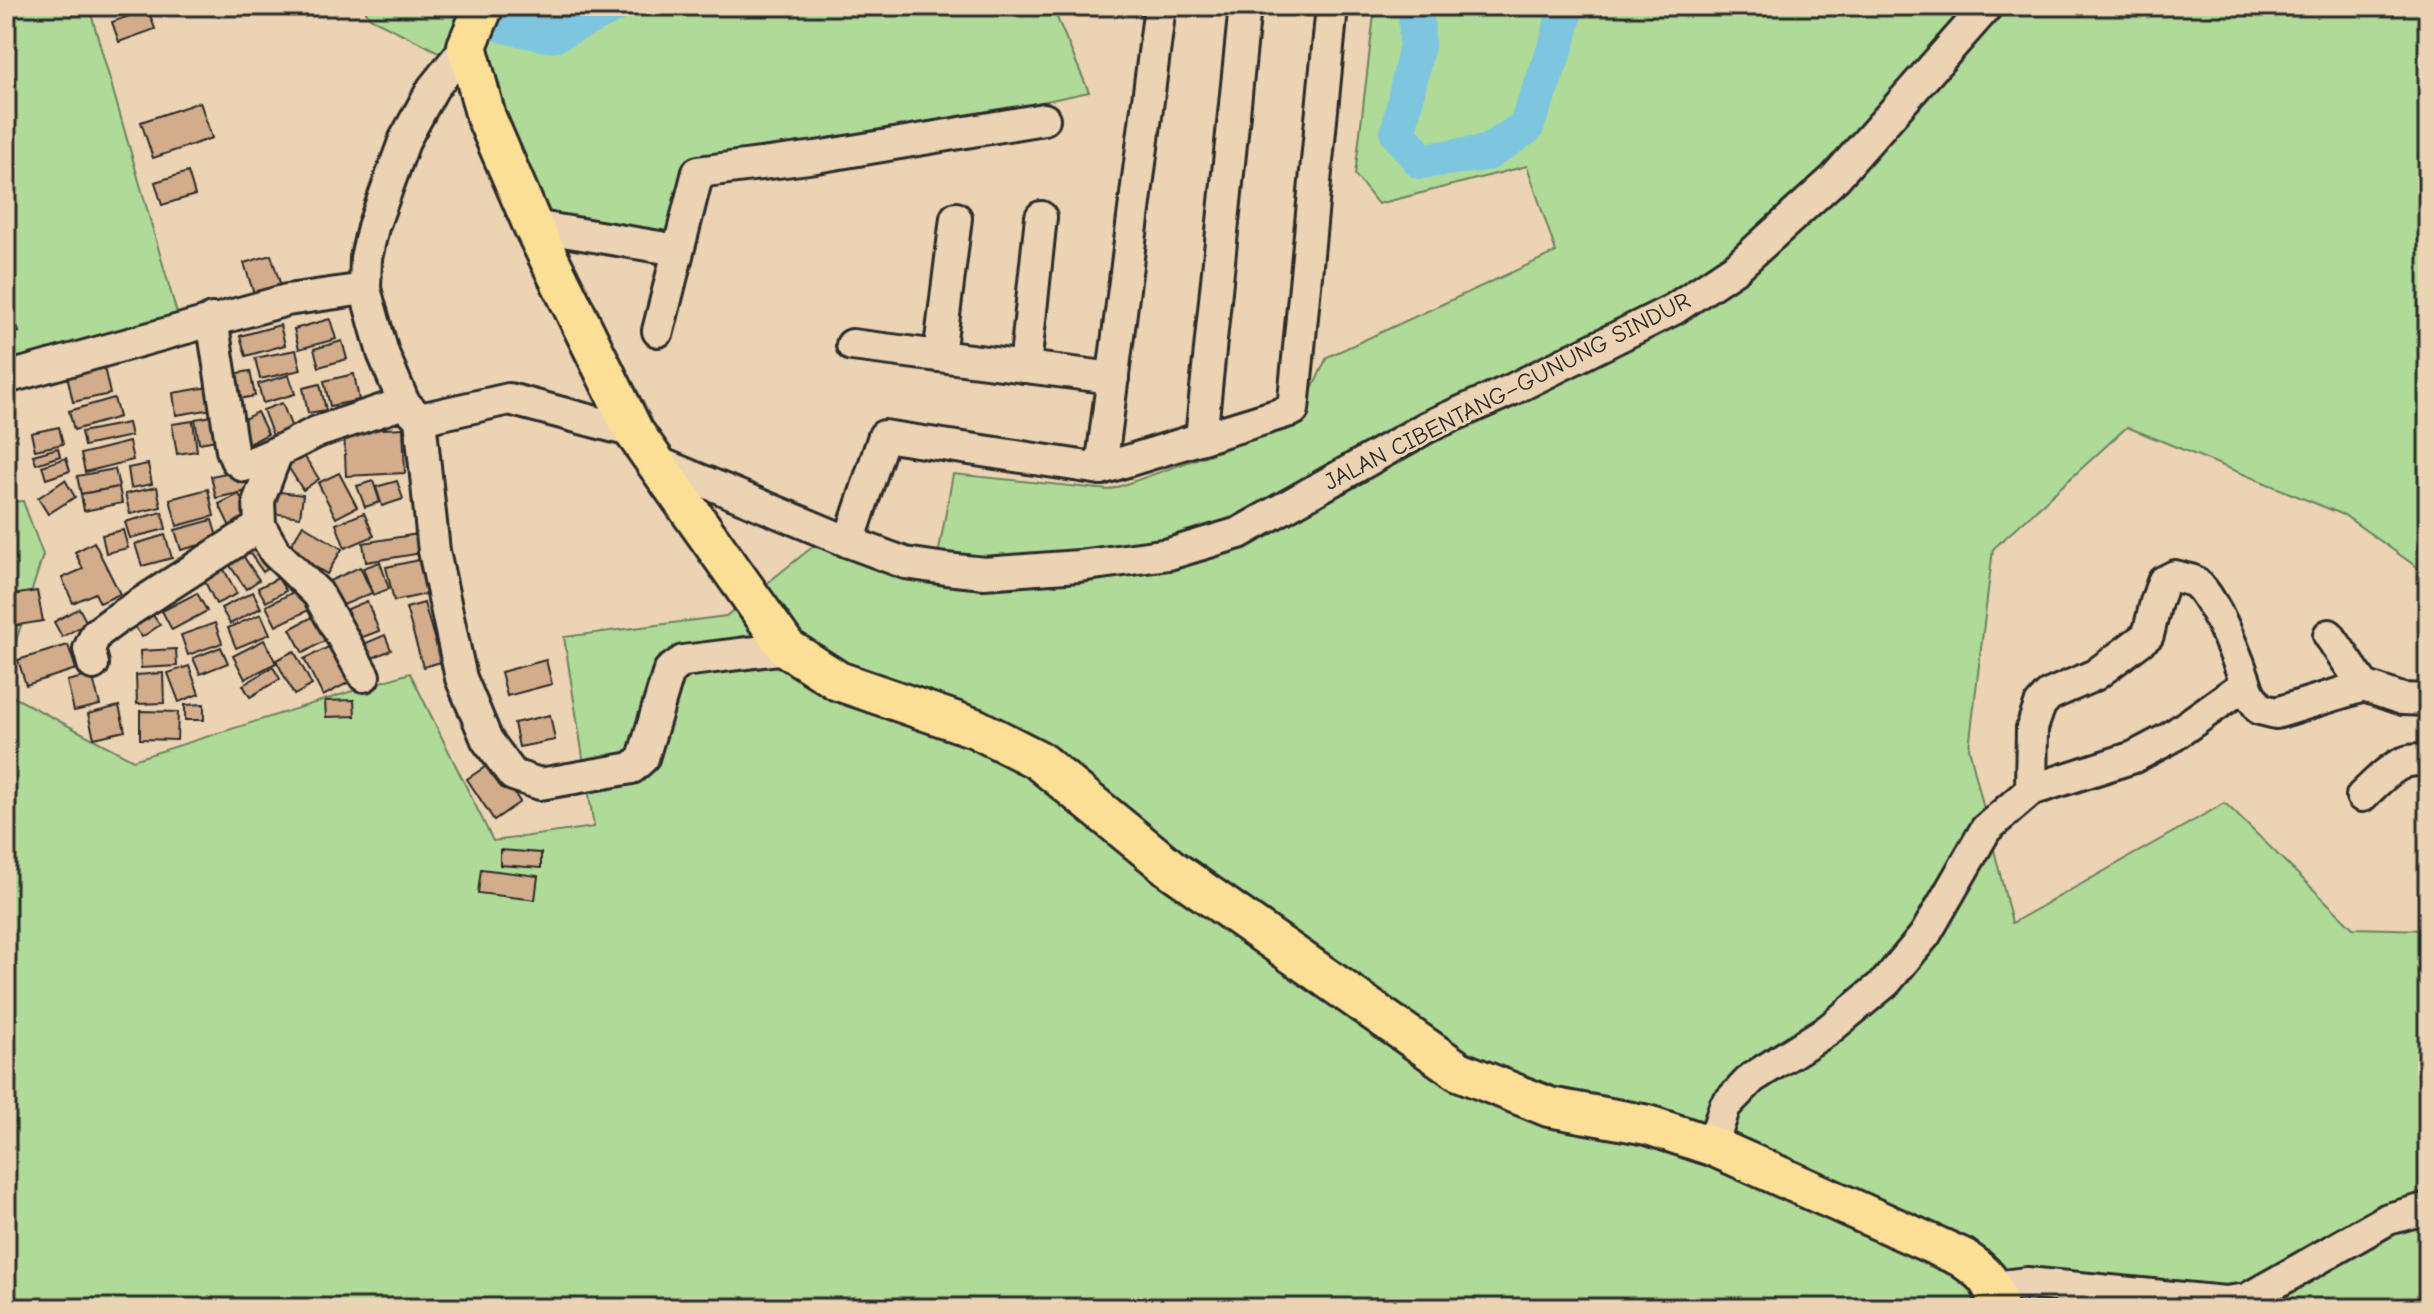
<svg xmlns="http://www.w3.org/2000/svg" width="2434" height="1314" font-family="'Comic Neue',sans-serif">
<style>
.green{fill:#afda98;stroke:#6d8262;stroke-width:2}
.lines{fill:none;stroke-linecap:round;stroke-linejoin:round}
.river{stroke:#7ec6df;stroke-width:36}
.building{fill:#d2ac8b;stroke:#2b2b2b;stroke-width:2}
.minor-casing{stroke:#2b2b2b;stroke-width:36}
.major-casing{stroke:#2b2b2b;stroke-width:44}
.minor{stroke:#ebd3b3;stroke-width:30}
.major{stroke:#fbdf96;stroke-width:38}
.labels{text-anchor:middle;stroke-width:6;stroke-linejoin:round;paint-order:stroke}
.street-label{font-size:24px;fill:#2b2b2b;stroke:#ebd3b3}
</style>
<rect width="100%" height="100%" fill="#ebd3b3"/>
<filter id="ink" filterUnits="userSpaceOnUse"><feTurbulence type="fractalNoise" baseFrequency=".0125" numOctaves="2"/><feDisplacementMap in="SourceGraphic" scale="16" xChannelSelector="R" yChannelSelector="G"/><feConvolveMatrix kernelMatrix="1 2 1 2 8 2 1 2 1" color-interpolation-filters="sRGB"/></filter>
<g filter="url(#ink)">
<g class="green">
<polygon points="6,6 102,6 92,17 180,324 6,371"/>
<polygon points="363,6 1052,6 1089,92 700,174 677,232 563,236 463,64 370,18"/>
<polygon points="1375,6 2428,6 2428,575 2344,515 2127,427 1993,549 1969,748 2012,923 2225,803 2353,928 2428,930 2428,1308 6,1308 6,693 133,760 410,673 493,841 594,827 564,637 726,616 830,533 937,561 953,474 1109,490 1296,424 1327,357 1556,252 1527,166 1378,204 1355,175"/>
<polygon points="23,501 43,555 6,673 6,502"/>
</g>
<g class="lines">
<g class="river">
<polyline points="465,6 504,25 552,35 613,6"/>
<polyline points="1416,6 1417,45 1398,133 1421,161 1487,153 1526,127 1557,44 1566,6"/>
</g>
</g>
<g class="building">
<polygon points="148,9 155,29 119,42 112,22"/>
<polygon points="200,102 212,138 153,158 141,122"/>
<polygon points="188,172 195,195 162,205 155,182"/>
<polygon points="271,255 283,292 256,300 244,263"/>
<polygon points="13,313 19,332 6,336 6,316"/>
<polygon points="330,319 336,339 299,349 294,329"/>
<polygon points="280,325 285,345 246,356 240,336"/>
<polygon points="342,341 347,359 319,367 314,349"/>
<polygon points="296,350 301,370 260,379 255,358"/>
<polygon points="104,367 110,394 73,402 67,375"/>
<polygon points="250,371 255,396 233,400 228,375"/>
<polygon points="354,374 359,400 330,406 324,381"/>
<polygon points="289,375 295,394 263,403 258,384"/>
<polygon points="320,384 326,410 308,413 303,388"/>
<polygon points="209,387 213,409 176,415 173,393"/>
<polygon points="114,398 119,417 74,430 69,411"/>
<polygon points="282,403 292,428 273,436 263,410"/>
<polygon points="257,412 268,434 245,446 234,425"/>
<polygon points="218,415 222,439 199,443 195,419"/>
<polygon points="193,421 197,451 177,454 172,424"/>
<polygon points="128,423 131,436 84,446 81,432"/>
<polygon points="59,427 63,444 35,450 31,433"/>
<polygon points="403,428 405,473 346,476 344,431"/>
<polygon points="129,442 133,460 85,472 81,454"/>
<polygon points="58,448 60,456 36,464 33,455"/>
<polygon points="301,451 319,479 303,490 285,462"/>
<polygon points="66,458 70,471 46,479 42,466"/>
<polygon points="148,464 152,484 131,488 128,468"/>
<polygon points="256,467 261,488 216,498 211,476"/>
<polygon points="115,469 119,487 81,494 77,476"/>
<polygon points="339,473 357,507 336,518 318,483"/>
<polygon points="65,480 75,497 48,514 38,498"/>
<polygon points="373,481 380,502 365,507 357,486"/>
<polygon points="397,481 403,499 382,506 376,487"/>
<polygon points="119,487 122,503 84,511 81,494"/>
<polygon points="157,487 161,507 130,514 125,494"/>
<polygon points="208,489 214,516 177,526 170,499"/>
<polygon points="265,490 303,495 300,517 263,512"/>
<polygon points="239,494 251,519 231,529 219,504"/>
<polygon points="162,512 166,529 130,538 125,522"/>
<polygon points="364,513 374,536 345,548 336,524"/>
<polygon points="212,520 218,540 181,550 175,530"/>
<polygon points="303,525 342,549 327,574 288,550"/>
<polygon points="123,530 128,548 106,553 102,535"/>
<polygon points="256,532 276,562 263,572 242,542"/>
<polygon points="418,534 422,553 366,562 363,543"/>
<polygon points="165,535 172,558 142,566 135,544"/>
<polygon points="94,542 120,594 100,603 95,593 73,603 62,578 83,569 75,552"/>
<polygon points="238,548 259,580 246,589 224,557"/>
<polygon points="219,560 237,594 216,604 199,570"/>
<polygon points="419,560 427,594 394,601 386,567"/>
<polygon points="380,562 389,589 373,595 363,568"/>
<polygon points="360,567 372,593 336,608 325,583"/>
<polygon points="278,578 286,591 266,602 258,588"/>
<polygon points="305,586 315,607 276,626 266,606"/>
<polygon points="37,591 43,621 6,627 6,596"/>
<polygon points="253,592 261,608 230,624 221,608"/>
<polygon points="197,593 207,611 172,630 162,611"/>
<polygon points="367,601 379,631 355,640 343,611"/>
<polygon points="424,603 441,662 423,667 406,608"/>
<polygon points="147,607 160,625 142,637 129,619"/>
<polygon points="79,608 87,623 62,637 54,622"/>
<polygon points="325,610 338,633 303,653 290,629"/>
<polygon points="261,614 270,634 236,648 228,628"/>
<polygon points="215,623 222,643 188,655 181,635"/>
<polygon points="385,635 391,650 363,662 357,647"/>
<polygon points="264,640 276,663 245,679 233,656"/>
<polygon points="341,641 359,677 323,696 304,659"/>
<polygon points="68,645 76,669 26,685 18,660"/>
<polygon points="221,647 228,663 200,674 193,658"/>
<polygon points="176,649 177,666 141,668 140,651"/>
<polygon points="294,651 312,685 294,695 276,660"/>
<polygon points="546,660 552,684 507,696 501,672"/>
<polygon points="189,666 199,694 179,702 168,673"/>
<polygon points="273,667 280,679 250,697 243,685"/>
<polygon points="163,673 164,703 137,704 136,675"/>
<polygon points="92,675 100,705 74,711 67,681"/>
<polygon points="354,700 355,716 326,717 325,701"/>
<polygon points="204,704 204,720 185,720 185,705"/>
<polygon points="119,706 125,731 94,738 88,714"/>
<polygon points="140,711 178,712 177,740 140,739"/>
<polygon points="550,715 555,740 519,747 514,723"/>
<polygon points="494,761 520,802 494,820 467,779"/>
<polygon points="500,850 541,853 541,868 500,865"/>
<polygon points="481,869 538,876 535,900 478,893"/>
</g>
<g class="lines">
<g class="minor-casing">
<g id="minor">
<polyline points="467,46 433,88 405,139 373,227 366,258 365,289 383,353 404,403 420,419 509,399 634,432"/>
<polyline points="533,226 678,250"/>
<polyline points="212,319 232,450 236,460 244,466 277,452 317,432 404,403"/>
<polyline points="658,331 698,172 816,157 1044,119"/>
<polyline points="852,345 1113,378"/>
<polyline points="939,356 956,218"/>
<polyline points="1025,367 1041,217"/>
<polyline points="6,378 287,300 365,289"/>
<polyline points="420,419 434,551 461,678 487,740 513,775 540,784 632,768 643,758 669,671 683,661 787,648"/>
<polyline points="1201,438 1245,6"/>
<polyline points="277,452 259,500 260,526 275,552 318,594 364,676"/>
<polyline points="655,461 849,542 905,563 946,569 984,573 1079,566 1169,554 1239,533 1427,427 1511,390 1674,309 1737,267 1835,178 1987,6"/>
<polyline points="1101,469 1293,410 1332,6"/>
<polyline points="849,542 884,436 1101,469 1160,6"/>
<polyline points="2329,635 2364,686"/>
<polyline points="93,664 89,649 96,634 115,620 260,526"/>
<path d="M2031 790 2032 728 2040 705 2049 695 2095 675 2148 635 2156 602 2163 582 2175 576C2181 578 2188 579 2193 581 2214 593 2242 670 2249 693"/>
<path d="M2362 796C2379 781 2402 751 2428 763"/>
<polyline points="1712,1146 1725,1106 1752,1078 1828,1030 1886,982 1925,935 1986,829 2031,790 2134,757 2170,738 2236,691 2249,693 2260,709 2276,713 2364,686 2402,699 2428,700"/>
<polyline points="1994,1287 2027,1283 2225,1302 2247,1299 2388,1219 2428,1208"/>
</g>
</g>
<g class="major-casing">
<path id="major" d="M484 6 467 46 486 117 533 226 634 432 787 648 838 681 975 728 1038 760 1170 868 1459 1071 1549 1107 1648 1125 1712 1146 1961 1257C1985 1274 1992 1278 1998 1308"/>
</g>
<use href="#minor" class="minor"/>
<use href="#major" class="major"/>
</g>
</g>
<g class="labels">
<g class="street-label">
<text transform="translate(1507 391) rotate(-27)" y="8">JALAN CIBENTANG–GUNUNG SINDUR</text>
</g>
</g>
<rect width="2434" height="1314" fill="none" stroke="#ebd3b3" stroke-width="32"/>
<rect x="16" y="16" width="2402" height="1282" fill="none" stroke="#2b2b2b" stroke-width="3" filter="url(#ink)"/>
</svg>
